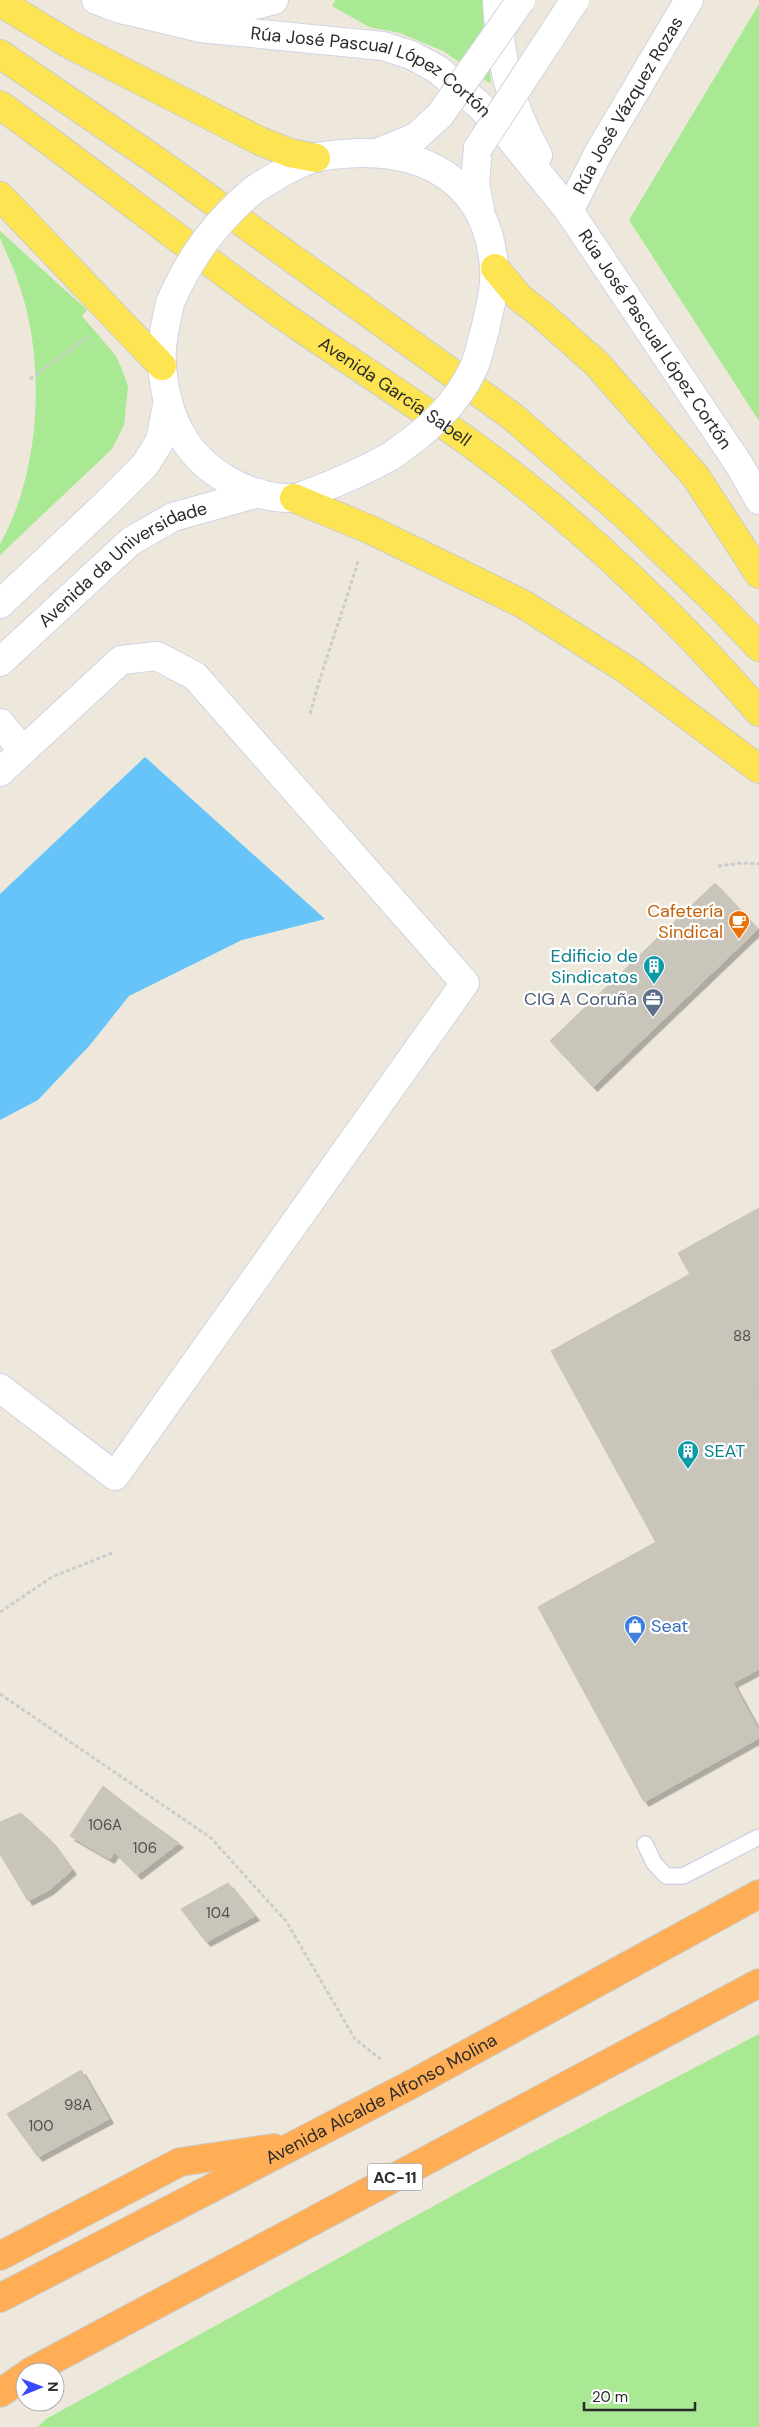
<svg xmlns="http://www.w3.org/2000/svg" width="759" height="2427" font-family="'DM Sans',sans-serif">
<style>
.green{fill:#a9e993}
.water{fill:#66c4f9}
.building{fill:#c9c5bb;stroke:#cac4b5;filter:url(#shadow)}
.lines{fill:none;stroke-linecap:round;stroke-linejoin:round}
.lane-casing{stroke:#d1d3e5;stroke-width:18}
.street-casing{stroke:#d1d3e5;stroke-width:30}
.primary-casing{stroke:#ccc;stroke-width:30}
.highway-casing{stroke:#ccc;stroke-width:30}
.path{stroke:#ccc;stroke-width:3;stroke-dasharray:4 2.5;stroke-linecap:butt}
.lane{stroke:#fff;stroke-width:15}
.street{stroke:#fff;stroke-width:28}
.primary{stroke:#fde452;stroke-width:28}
.highway{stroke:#ffae55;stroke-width:28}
.street-bridge-casing{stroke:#d1d3e5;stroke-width:30;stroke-linecap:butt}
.street-bridge{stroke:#fff;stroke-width:28}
.labels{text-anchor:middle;stroke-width:4.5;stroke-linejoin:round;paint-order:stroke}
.number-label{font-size:15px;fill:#52524f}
.shield{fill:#fff;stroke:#6b6b6b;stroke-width:1}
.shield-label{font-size:16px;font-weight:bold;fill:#2b2b2b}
.street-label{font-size:18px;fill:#2b2b2b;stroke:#fff}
.food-label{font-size:18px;fill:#c56008;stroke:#fff;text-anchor:end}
.culture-label{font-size:18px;fill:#0d838f;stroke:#fff;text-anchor:end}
.service-label{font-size:18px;fill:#4e5e75;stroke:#fff;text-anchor:end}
.shop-label{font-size:18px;fill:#366cbe;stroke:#fff;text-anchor:start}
</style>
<defs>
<filter id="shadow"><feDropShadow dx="4.5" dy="4.5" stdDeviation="0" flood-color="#0004"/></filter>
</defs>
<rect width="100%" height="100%" fill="#eee8dc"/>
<g class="green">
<polygon points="335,0 486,0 485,12 491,84 443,51 400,33 369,27 332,6"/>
<polygon points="759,4 759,421 629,220"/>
<path d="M0 231 87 310 82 316 116 356 123 372 128 387 124 425 112 449 0 555V544C41 472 46 362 19 284 14 268 6 253 0 238Z"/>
<polygon points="759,2034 759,2427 38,2427 46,2419 499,2170"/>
</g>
<polygon class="water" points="145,757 325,919 242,940 129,996 90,1045 38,1100 0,1120 0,894"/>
<g class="building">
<polygon points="715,883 758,929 593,1087 550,1041"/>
<polygon points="759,1208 759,1399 678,1253"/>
<polygon points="690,1274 759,1399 759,1669 733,1683 551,1351"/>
<polygon points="656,1542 759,1731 759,1738 644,1802 538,1607"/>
<polygon points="103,1786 140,1815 110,1859 70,1836"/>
<polygon points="21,1813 50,1840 72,1870 49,1890 28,1901 0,1854 0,1822"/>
<polygon points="140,1815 179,1843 137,1875 114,1852"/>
<polygon points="228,1883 255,1916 206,1942 181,1909"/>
<polygon points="81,2070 109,2119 75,2137 46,2091"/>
<polygon points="46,2091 75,2137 38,2157 7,2114"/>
</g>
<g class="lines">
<g class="lane-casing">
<polyline id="lane" points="645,1844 654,1863 666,1876 683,1876 759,1837"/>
</g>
<g class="street-casing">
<g id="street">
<path d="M96 0C105 3 115 8 125 10 167 18 233 12 274 0"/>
<path d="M497 0C500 58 509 104 538 155"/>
<path id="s1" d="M125 10 200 28 383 46 411 55 437 69 478 104 510 138 569 211 740 466 759 500"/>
<polyline points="478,148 475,184 480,210"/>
<polyline points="377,153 416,137 440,115"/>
<path d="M255 189C274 177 293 165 315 158 329 154 346 154 360 153 435 152 488 189 494 267 496 288 489 310 485 330"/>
<path id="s2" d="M569 211 599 152 689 0"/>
<path d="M170 303C166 323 160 345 162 366 164 388 169 413 180 432 200 471 249 499 293 498 300 498 308 493 315 491 341 481 366 470 391 456"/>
<polyline points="0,604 106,504 145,465 160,441 168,400"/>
<path id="s3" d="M0 662 131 541 173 517 259 493"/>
<polyline points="0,723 23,751"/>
<polyline points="0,772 121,660 157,656 195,676 465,983 115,1476 0,1388"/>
</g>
</g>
<g class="primary-casing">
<g id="primary">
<polyline points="0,2 69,44 260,141 290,153 316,158"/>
<polyline points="0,54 154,159 513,417 625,515 721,607 759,647"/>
<path id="s4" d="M0 105C93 172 182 243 275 310 346 360 420 405 489 457 584 528 682 622 759 712"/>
<polyline points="0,196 162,366"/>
<polyline points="495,268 519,297 542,315 597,364 696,477 759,574"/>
<polyline points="294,498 371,530 523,604 627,670 759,769"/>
</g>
</g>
<g class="highway-casing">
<g id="highway">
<polyline points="0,2256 180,2162 274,2148"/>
<path id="s5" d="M0 2298 412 2084 759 1894"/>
<polyline points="30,2372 759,1983"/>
<polyline points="0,2393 25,2376"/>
</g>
</g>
<g class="path">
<polyline points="30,379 90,336"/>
<path d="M310 714C324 662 343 612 358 561"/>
<polyline points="718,866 742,863 759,864"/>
<polyline points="0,1612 52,1577 115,1552"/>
<polyline points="0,1694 211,1838 286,1921 355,2039 383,2061"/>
</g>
<use href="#lane" class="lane"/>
<use href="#street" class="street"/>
<use href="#primary" class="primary"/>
<use href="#highway" class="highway"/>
<g class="street-bridge-casing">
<g id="street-bridge">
<polyline points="440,115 521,0"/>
<polyline points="478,148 575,0"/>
<path d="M170 303C190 257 216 221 255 189"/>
<path d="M391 456C425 432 456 407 474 367 479 356 481 342 485 330"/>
</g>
</g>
<use href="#street-bridge" class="street-bridge"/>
</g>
<defs>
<g id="cafe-pin" transform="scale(1.125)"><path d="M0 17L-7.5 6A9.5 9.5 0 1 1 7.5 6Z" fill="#e8710a" stroke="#fff"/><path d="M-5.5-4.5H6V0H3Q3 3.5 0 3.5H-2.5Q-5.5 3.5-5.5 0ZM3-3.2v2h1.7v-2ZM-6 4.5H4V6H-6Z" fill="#fff"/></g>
<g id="building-pin" transform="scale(1.125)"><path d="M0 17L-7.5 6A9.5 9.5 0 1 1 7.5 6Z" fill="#0f9aa8" stroke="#fff"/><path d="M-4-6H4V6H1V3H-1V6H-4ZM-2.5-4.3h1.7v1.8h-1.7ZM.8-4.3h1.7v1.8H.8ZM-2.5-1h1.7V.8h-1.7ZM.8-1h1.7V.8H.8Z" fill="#fff"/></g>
<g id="office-pin" transform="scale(1.125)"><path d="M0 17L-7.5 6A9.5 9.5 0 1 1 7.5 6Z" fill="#5c6f8a" stroke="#fff"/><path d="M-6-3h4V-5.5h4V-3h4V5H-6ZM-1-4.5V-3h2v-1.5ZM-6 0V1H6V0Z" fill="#fff"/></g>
<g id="shop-pin" transform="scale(1.125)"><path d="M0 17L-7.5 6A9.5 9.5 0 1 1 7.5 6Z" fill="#3f7fe0" stroke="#fff"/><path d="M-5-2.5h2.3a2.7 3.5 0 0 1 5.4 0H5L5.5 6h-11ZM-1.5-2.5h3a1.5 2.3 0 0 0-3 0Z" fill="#fff"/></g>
</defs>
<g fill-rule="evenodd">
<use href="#cafe-pin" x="739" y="921"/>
<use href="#building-pin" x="654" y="966"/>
<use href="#office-pin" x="653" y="999"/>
<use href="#building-pin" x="688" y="1451"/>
<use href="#shop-pin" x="635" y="1626"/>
</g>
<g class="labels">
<g class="number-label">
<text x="742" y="1341">88</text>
<text x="105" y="1830">106A</text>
<text x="145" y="1853">106</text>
<text x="218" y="1918">104</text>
<text x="78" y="2110">98A</text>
<text x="41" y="2131">100</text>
</g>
<rect class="shield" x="367.5" y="2163.5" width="55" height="27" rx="4"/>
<g class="shield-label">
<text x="395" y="2183">AC-11</text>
</g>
<g class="street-label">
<text dy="6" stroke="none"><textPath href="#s1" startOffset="258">Rúa José Pascual López Cortón</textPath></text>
<text dy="6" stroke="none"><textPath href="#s2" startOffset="121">Rúa José Vázquez Rozas</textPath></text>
<text dy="6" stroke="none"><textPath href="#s1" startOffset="669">Rúa José Pascual López Cortón</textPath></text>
<text dy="6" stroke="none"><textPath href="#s4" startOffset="488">Avenida García Sabell</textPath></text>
<text dy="6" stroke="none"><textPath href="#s3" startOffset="159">Avenida da Universidade</textPath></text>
<text dy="6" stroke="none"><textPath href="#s5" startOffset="430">Avenida Alcalde Alfonso Molina</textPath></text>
</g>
<g class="food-label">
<text x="723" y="917">Cafetería<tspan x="723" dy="21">Sindical</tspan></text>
</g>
<g class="culture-label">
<text x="638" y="962">Edificio de<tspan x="638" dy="21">Sindicatos</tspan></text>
<text x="704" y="1457" text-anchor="start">SEAT</text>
</g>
<g class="service-label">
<text x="637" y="1005">CIG A Coruña</text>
</g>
<g class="shop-label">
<text x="651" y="1632">Seat</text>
</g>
</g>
<g transform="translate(40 2387) rotate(89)"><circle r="24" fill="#ffffff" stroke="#aaaaaa"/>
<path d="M0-4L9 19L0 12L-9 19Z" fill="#374aff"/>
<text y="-8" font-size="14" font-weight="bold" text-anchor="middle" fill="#2b2b2b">N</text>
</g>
<path d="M584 2402v8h111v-8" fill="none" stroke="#2b2b2b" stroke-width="2.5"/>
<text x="592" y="2402" font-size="15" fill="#2b2b2b" stroke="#ffffff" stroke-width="4" paint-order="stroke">20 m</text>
</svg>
